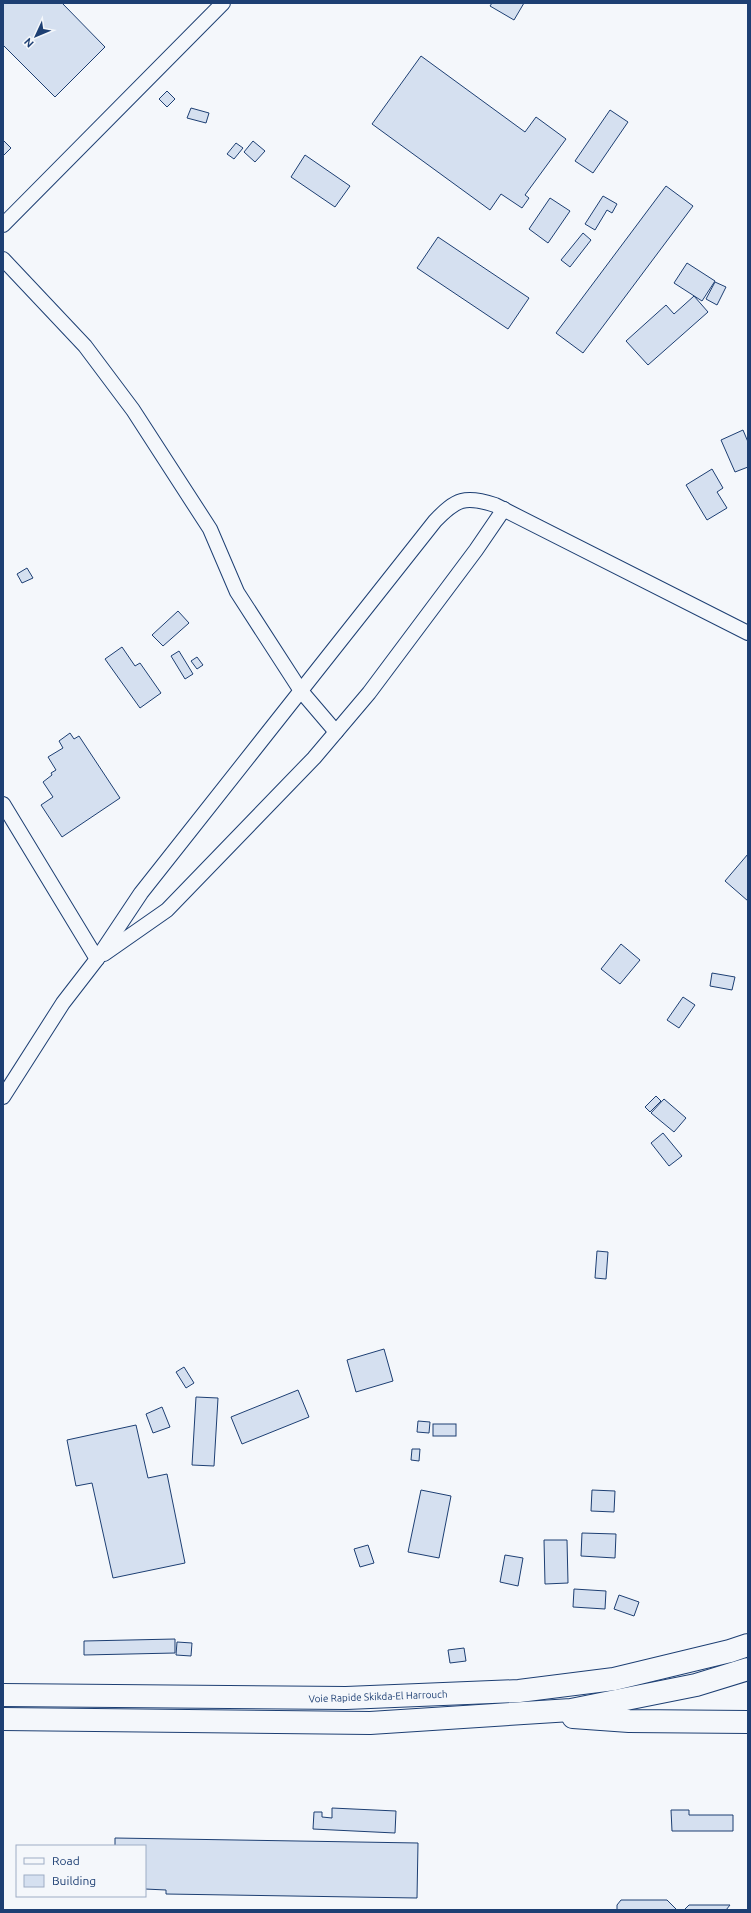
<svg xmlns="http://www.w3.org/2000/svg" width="751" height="1913" font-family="Ubuntu,sans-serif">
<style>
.building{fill:#d5e0f0;stroke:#1d3f73}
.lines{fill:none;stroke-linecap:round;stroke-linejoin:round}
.minor-casing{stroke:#1d3f73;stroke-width:16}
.trunk-casing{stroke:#1d3f73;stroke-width:24}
.minor{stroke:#f4f7fb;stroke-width:14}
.trunk{stroke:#f4f7fb;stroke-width:22}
.labels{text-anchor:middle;stroke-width:3;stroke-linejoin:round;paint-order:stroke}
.street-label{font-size:10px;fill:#1d3f73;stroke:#f4f7fb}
</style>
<rect width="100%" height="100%" fill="#f4f7fb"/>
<g class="building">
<polygon points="3,3 62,3 105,47 55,97 3,45"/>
<polygon points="492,3 524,3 514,20 490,6"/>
<polygon points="421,56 525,132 536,117 566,139 525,195 529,198 522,208 501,194 490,210 372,124"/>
<polygon points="167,91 175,99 167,107 159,99"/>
<polygon points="191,108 209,113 206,123 187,118"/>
<polygon points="610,110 628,122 593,173 575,161"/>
<polygon points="3,140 11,148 3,156"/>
<polygon points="253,141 265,151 255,162 244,152"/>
<polygon points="236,143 243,148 234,159 227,154"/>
<polygon points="305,155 350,186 335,207 291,177"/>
<polygon points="666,186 693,206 583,353 556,333"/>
<polygon points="603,196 617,204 612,213 607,210 595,230 585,224"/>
<polygon points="550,198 570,211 548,243 529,229"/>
<polygon points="583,233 591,240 570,267 561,260"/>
<polygon points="438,237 529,298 508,329 417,268"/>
<polygon points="687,263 715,281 702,301 674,283"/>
<polygon points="715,282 726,287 717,305 706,299"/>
<polygon points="694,296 708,312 648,365 626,341 666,305 674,314"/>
<polygon points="743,430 748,442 748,467 735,472 721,440"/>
<polygon points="712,469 723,488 717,492 727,508 707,520 686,485"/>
<polygon points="27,568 33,578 22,583 17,574"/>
<polygon points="178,611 189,623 163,646 152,635"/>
<polygon points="122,647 135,666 140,663 161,693 140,708 105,659"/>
<polygon points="179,651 193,674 185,679 171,656"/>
<polygon points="197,657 203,665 197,669 191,661"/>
<polygon points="70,733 74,739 79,736 120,798 62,837 41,805 53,797 43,782 52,775 51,773 56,770 48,757 63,748 59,741"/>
<polygon points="748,854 748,901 725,881"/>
<polygon points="621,944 640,960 620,984 601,969"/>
<polygon points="712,973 735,977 732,990 710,986"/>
<polygon points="683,997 695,1005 679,1028 667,1020"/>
<polygon points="656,1096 661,1101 650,1112 645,1107"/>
<polygon points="664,1099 686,1118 674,1132 651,1113"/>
<polygon points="663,1133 682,1156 669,1166 651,1143"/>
<polygon points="597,1251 608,1252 606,1279 595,1278"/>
<polygon points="384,1349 393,1381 356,1392 347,1360"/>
<polygon points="184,1367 194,1383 186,1388 176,1372"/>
<polygon points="298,1390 309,1417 242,1444 231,1417"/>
<polygon points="196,1397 218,1398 214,1466 192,1465"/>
<polygon points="162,1407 170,1427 153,1433 146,1414"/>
<polygon points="418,1421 430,1422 429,1433 417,1432"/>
<rect x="433" y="1424" width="23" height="12"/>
<polygon points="136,1425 148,1478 167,1474 185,1563 113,1578 92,1483 76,1486 67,1440"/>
<polygon points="412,1449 420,1449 419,1461 411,1460"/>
<polygon points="421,1490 451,1496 439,1558 408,1552"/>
<polygon points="592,1490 615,1491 614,1512 591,1511"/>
<polygon points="582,1533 616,1534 615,1558 581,1556"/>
<polygon points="544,1540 567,1540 568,1583 545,1584"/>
<polygon points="368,1545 374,1563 360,1567 354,1549"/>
<polygon points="505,1555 523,1558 518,1586 500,1582"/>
<polygon points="574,1589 606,1591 605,1609 573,1607"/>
<polygon points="619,1595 639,1602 634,1616 614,1609"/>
<polygon points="175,1639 175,1653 84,1655 84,1641"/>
<polygon points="177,1642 192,1643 191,1656 176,1655"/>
<polygon points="464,1648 466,1661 450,1663 448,1650"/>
<polygon points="332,1808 396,1811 395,1833 313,1829 314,1812 322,1812 322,1817 332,1818"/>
<polygon points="671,1810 689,1810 689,1815 733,1815 733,1831 672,1831"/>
<polygon points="115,1838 418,1843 417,1898 166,1894 166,1890 145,1889 145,1846 115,1846"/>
<polygon points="621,1900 667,1900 677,1910 617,1910 617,1905"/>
<polygon points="689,1905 730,1905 726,1910 684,1910"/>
</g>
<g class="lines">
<g class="minor-casing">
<g id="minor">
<polyline points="3,225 223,3"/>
<polyline points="3,259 85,346 133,410 210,529 237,592 301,691 336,732"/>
<polyline points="3,804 97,959"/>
<polyline points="104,954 167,910 314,758 369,693 476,550 504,509"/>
<path d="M3 1097 63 1003 97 959 141 893 435 521C456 499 465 495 495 505L748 633"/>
</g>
</g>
<g class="trunk-casing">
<g id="trunk">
<polyline points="3,1695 346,1698 519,1691 614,1679 730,1651 748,1645"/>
<polyline points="573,1717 629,1721 748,1722"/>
<polyline points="3,1719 370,1723 571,1710 696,1685 748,1669"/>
</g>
</g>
<use href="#minor" class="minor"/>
<use href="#trunk" class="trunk"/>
</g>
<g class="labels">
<g class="street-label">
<text transform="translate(378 1696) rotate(-2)" y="4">Voie Rapide Skikda-El Harrouch</text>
</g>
</g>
<rect width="751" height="1913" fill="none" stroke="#1d3f73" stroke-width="8"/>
<rect x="16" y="1845" width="130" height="52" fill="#f4f7fb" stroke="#9eadc5"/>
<rect x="24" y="1858" width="20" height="6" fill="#f4f7fb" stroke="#9eadc5"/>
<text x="52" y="1865" font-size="12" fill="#1d3f73">Road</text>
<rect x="24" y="1875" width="20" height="12" fill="#d5e0f0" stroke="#9eadc5"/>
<text x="52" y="1885" font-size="12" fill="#1d3f73">Building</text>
<g transform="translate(36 36) rotate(226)" stroke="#f4f7fb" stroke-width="3" paint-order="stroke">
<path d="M0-3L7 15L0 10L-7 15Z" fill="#1d3f73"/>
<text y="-6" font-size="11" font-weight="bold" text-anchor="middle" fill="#1d3f73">N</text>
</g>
</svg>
